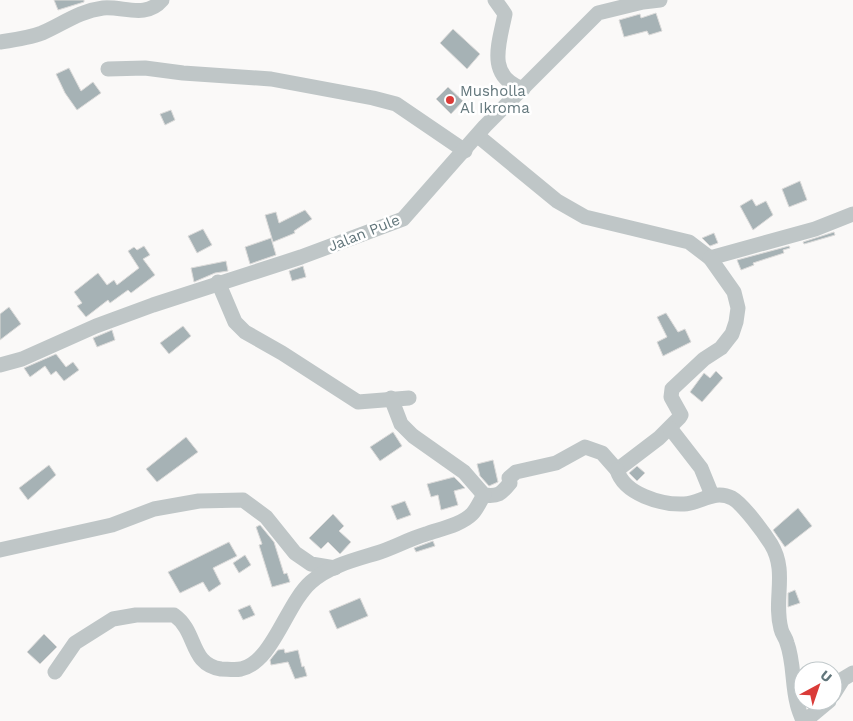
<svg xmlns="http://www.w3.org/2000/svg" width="853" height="721" font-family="'Work Sans',sans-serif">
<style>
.building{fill:#a6b2b5;stroke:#dcdbda}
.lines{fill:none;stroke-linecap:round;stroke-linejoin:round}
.minor{stroke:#bfc6c7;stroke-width:15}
.poi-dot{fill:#da3b38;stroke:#fff;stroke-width:2}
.labels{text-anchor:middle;stroke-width:5;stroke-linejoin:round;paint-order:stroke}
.poi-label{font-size:15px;fill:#62767b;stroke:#fff;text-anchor:start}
.street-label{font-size:15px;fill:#62767b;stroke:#fff}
</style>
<rect width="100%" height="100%" fill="#faf9f8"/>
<g class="building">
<polygon points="54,0 84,0 84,2 58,10"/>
<polygon points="656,13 662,31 649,35 647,31 624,37 619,20 640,14 641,18"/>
<polygon points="453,29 480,54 467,69 440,43"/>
<polygon points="69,68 81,91 93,82 101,93 77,110 65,93 56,74"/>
<polygon points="448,87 463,101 451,114 436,99"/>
<polygon points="171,110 175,120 165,125 160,114"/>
<polygon points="800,181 807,200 789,207 782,189"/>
<polygon points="752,199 756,206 766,201 773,215 753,230 740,206"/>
<polygon points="305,210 312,219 294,231 295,233 273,242 265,215 276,212 279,223"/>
<polygon points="203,229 212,245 197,253 188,236"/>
<polygon points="834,232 835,235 804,244 803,242"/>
<polygon points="714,233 718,243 710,246 702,238"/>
<polygon points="271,238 276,255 250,264 245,247"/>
<polygon points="144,246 150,255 143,259 155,275 131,293 128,290 110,303 108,300 86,317 77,306 82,303 74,292 98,273 107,285 114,280 117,285 139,268 128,251 134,247 137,250"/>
<polygon points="789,246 790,248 783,250 784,253 753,263 754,265 741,270 737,260"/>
<polygon points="226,261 228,271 215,273 194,282 191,268"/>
<polygon points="303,266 306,277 292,281 289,271"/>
<polygon points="9,307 21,324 0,340 0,314"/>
<polygon points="666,313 678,332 685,329 691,342 663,356 657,342 667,337 657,317"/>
<polygon points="183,326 191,336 169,354 160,343"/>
<polygon points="112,330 115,340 97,347 93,338"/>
<polygon points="56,354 66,367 73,362 79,370 64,381 56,371 51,375 45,366 30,377 24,368"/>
<polygon points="716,371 723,378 702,402 690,392 704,373 710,378"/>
<polygon points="393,432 402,446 380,461 370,447"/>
<polygon points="186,437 198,452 157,482 146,469"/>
<polygon points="493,460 498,482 489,486 480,476 477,464"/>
<polygon points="49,465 56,475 28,500 19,488"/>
<polygon points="637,466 645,473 637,481 629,473"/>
<polygon points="454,477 465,488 454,491 458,505 441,510 438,495 431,497 427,484"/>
<polygon points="405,501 411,515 397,520 391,506"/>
<polygon points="798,508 812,526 785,547 773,530"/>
<polygon points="333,514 344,526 339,531 351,542 340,554 328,542 321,549 309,538"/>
<polygon points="260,525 274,542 284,574 287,573 290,582 272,587 259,545 262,544 256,527"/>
<polygon points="433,541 435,546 416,552 414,548"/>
<polygon points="229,542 237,556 213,568 221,584 209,592 203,582 180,593 168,572"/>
<polygon points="245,555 251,565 239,573 233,563"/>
<polygon points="795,590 800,603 788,607 788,593"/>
<polygon points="360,598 368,616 337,629 329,611"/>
<polygon points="250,605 255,615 243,620 238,610"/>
<polygon points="44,634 57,647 40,664 27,652"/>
<polygon points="284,649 285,653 298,650 302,667 304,666 307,676 295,679 288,662 271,665 270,660 278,650"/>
</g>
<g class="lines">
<g class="minor">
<path d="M495 0 505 14C499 44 486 76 523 89"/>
<path d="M0 42C14 40 29 38 42 33 63 24 79 11 103 8 123 6 146 19 162 0"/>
<polyline points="108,69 145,68 183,73 271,79 373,98 396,104 465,151"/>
<polyline points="478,136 557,201 585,217 689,242 710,258 815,229 853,214"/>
<polyline points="218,282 235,322 245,332 282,353 358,402 409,398"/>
<polyline points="0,365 22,359 96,326 153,305 301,257 403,219 485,126 598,13 643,2 660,0"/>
<path d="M391 398 401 424 413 436 464 472 484 495C498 497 501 494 510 483L509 478 516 472 556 463 585 447 602 453 617 470 659 438 679 418 681 415 671 397 672 389 704 359 721 348 732 334 736 322 738 308 734 292 710 258"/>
<polyline points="670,428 701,468 712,495"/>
<path d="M617 470C624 494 661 505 684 504 701 503 714 489 732 498 743 504 764 533 771 544 788 572 773 599 781 629 782 634 786 638 787 643 794 662 792 684 797 703 798 709 801 715 803 721"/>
<polyline points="0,550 112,525 154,509 199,501 243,500 266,517 295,553 311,564 335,568"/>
<path d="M55 672 75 643 113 619 136 615H174C198 632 189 664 221 669 227 669 235 670 241 669 273 662 286 604 311 582 329 566 354 560 377 553 393 548 409 539 426 534 440 529 461 525 472 514 477 509 480 501 484 495"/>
<polyline points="833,695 843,679 853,673"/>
<polyline points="805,721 829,701"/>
</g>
</g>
<circle class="poi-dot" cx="450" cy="100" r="5"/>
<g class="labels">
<g class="poi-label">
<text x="460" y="96">Musholla<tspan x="460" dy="17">Al Ikroma</tspan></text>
</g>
<g class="street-label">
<text transform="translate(364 233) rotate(-22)" y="5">Jalan Pule</text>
</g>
</g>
<g transform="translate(818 686) rotate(40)"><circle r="24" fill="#ffffff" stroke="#c0c8ca"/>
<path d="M0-4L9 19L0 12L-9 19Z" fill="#da3b38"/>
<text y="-8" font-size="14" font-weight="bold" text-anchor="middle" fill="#62767b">U</text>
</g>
</svg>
